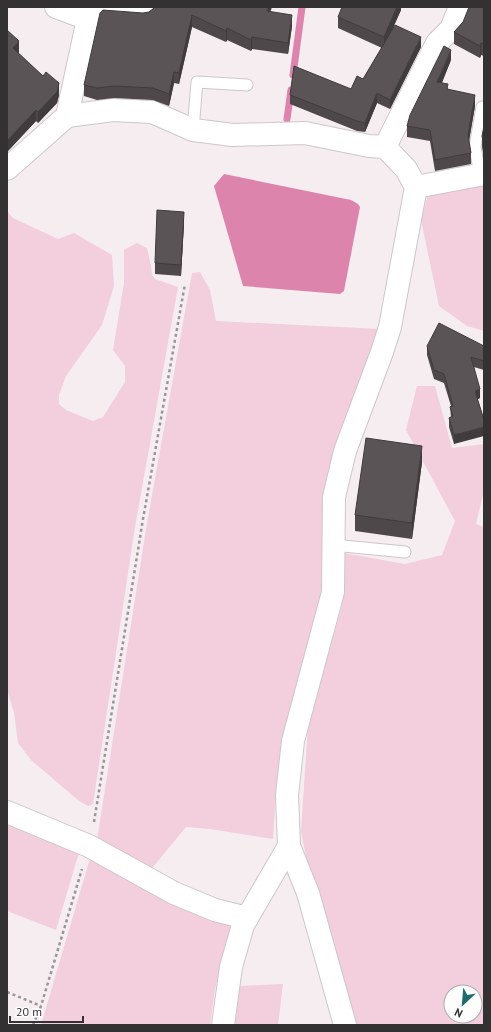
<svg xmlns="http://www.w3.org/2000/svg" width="491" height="1032" font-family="'PT Sans',sans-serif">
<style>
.green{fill:#f3cedd;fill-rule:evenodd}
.water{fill:#dc84ac}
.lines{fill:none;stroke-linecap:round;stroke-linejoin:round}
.stream{stroke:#dc84ac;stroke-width:7}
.service-casing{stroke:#cec6c9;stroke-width:13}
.minor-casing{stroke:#cec6c9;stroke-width:24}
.path{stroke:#9c9598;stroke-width:2.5;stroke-dasharray:3 3;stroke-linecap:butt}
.service{stroke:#fff;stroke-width:11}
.minor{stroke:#fff;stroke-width:22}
.wall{fill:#4e484b}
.shaded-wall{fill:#403b3d}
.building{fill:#5b5457;stroke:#403b3d}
</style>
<rect width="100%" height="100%" fill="#f6edf1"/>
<g class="green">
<polygon points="484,182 484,331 467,326 439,306 421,220 428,194 444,193"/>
<polygon points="7,211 13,218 58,239 74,233 112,255 114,286 102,325 66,376 59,395 59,404 66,410 93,421 103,417 125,382 125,366 113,350 124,283 124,250 137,243 147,248 151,266 152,275 155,279 178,287 135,527 93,804 88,806 79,801 31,760 18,743 14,713 7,689"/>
<polygon points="200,272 210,290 216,321 380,329 358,390 334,449 325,501 322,592 285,739 276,790 273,839 210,829 186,827 148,873 97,840 147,523 192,273"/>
<path d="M417 386H435L452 448 484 444V490L476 524 484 527V1025H351L308 867 301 831 308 726 342 606 344 553 405 564 442 555 455 521 406 430ZM451 992H475V1016H451Z"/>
<polygon points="7,819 80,849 56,930 7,911"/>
<polygon points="91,855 234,920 215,989 210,1025 41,1025"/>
<polygon points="283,984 278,1025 231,1025 237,986"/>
</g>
<polygon class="water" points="224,174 351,200 358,204 360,207 344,291 340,294 243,286 214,186"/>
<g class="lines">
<g class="stream">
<polyline points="293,75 302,7"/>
<polyline points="287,119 291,90"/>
</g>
<g class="service-casing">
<g id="service">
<polyline points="193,130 197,82 247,85"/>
<polyline points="480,175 475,147 482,107"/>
<polyline points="333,545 405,552"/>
</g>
</g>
<g class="minor-casing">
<g id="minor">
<polyline points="56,7 88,19 67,116"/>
<polyline points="88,19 98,8 144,12 145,7"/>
<polyline points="385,147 437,43 451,29 460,7"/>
<polyline points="7,169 67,116 113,110 152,112 193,130 233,135 305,133 369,146 385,147 406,169 416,187 390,327 382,352 345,451 334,497 333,592 293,741 287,795 289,846 308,893 345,1025"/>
<polyline points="416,187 484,174"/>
<polyline points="7,812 89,846 174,893 215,910 247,918"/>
<polyline points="223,1025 231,967 243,925 289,846"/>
</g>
</g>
<g class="path">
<polyline points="94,822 143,519 185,284"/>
<polyline points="7,992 41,1006"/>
<polyline points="33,1025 41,1006 82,869"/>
</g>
<use href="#service" class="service"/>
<use href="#minor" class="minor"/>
</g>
<g class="wall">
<polygon points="401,7 401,10 390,33 421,47 390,109 377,103 365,132 357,131 290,104 290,95 351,89 363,79 382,48 338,28 338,17"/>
<polygon points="484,7 484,56 481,55 480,58 454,44 454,32 463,22"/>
<polygon points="154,8 270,12 292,26 288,54 252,49 251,51 227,40 226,42 192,27 179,84 174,83 169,106 153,100 114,98 97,100 84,96 84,85 143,13 149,12"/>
<polygon points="7,30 19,52 18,53 59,95 57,103 38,123 36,121 7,152"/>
<polygon points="451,60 442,83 448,89 475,106 469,141 471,153 471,164 435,171 430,141 407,137 407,126"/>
<polygon points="484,126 484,158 482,147 482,136"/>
<polygon points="184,223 181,276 155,274 155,263"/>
<polygon points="427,346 484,346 484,370 474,367 480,398 478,399 454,444 449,427 449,418 451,417 450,407 451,406 444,383 434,379 427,355"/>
<polygon points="422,462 412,539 355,531 355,515"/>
<polygon points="484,509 484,522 483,521"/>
</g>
<g class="shaded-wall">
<polygon points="268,7 272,7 267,22 267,11"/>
<polygon points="397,7 401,7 401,10 384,49 384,37"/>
<polygon points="192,15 192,27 179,84 179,73"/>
<polygon points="292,15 292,26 288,54 288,43"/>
<polygon points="227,28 227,40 226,42 226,31"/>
<polygon points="252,37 252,49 251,51 251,40"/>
<polygon points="421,37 421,47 390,109 390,100"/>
<polygon points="19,41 19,52 13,60 13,48"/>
<polygon points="481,43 481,55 480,58 480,46"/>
<polygon points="451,50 451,60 437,93 437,82"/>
<polygon points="174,72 174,83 169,106 169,94"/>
<polygon points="59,83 59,95 57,103 38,123 38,112"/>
<polygon points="377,93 377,103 365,132 365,123"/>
<polygon points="475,95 475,106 468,146 468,135"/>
<polygon points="36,110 36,121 7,152 7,141"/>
<polygon points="184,212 184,223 181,276 181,265"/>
<polygon points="480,389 480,398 475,400 475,391"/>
<polygon points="484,427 484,436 454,444 454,435"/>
<polygon points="422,446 422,462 412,539 412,523"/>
</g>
<g class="building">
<polygon points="154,7 268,7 267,11 292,15 288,43 252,37 251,40 227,28 226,31 192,15 179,73 174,72 169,94 153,88 114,86 97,88 84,85 100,13 103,10 143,13 149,12 154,8"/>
<polygon points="342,7 397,7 384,37 338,17"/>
<polygon points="469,7 484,7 484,44 481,43 480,46 454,32 463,22"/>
<polygon points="395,25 421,37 390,100 377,93 365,123 357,121 290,95 294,66 351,89 357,76 363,79"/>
<polygon points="7,30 19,41 13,48 43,76 46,72 59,83 57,92 38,112 36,110 7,141 7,86 8,85 7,84"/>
<polygon points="444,46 451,50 437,82 448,84 447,89 475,95 468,135 471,153 435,160 430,130 407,126 410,115"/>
<polygon points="484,126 484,147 482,136"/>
<polygon points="157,210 184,212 181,265 155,263"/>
<polygon points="439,323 484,346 484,361 471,357 480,389 475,391 484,420 484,427 454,435 449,418 453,416 450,407 453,406 444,374 434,370 427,346"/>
<polygon points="366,438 422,446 412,523 355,515"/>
</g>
<rect width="491" height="1032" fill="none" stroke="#343132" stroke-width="16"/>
<g transform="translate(463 1004) rotate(206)"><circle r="19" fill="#fefdfd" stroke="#adabac"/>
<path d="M0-3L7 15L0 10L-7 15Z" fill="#1d6a6f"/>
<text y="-6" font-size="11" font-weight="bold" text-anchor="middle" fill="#343132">N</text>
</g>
<path d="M10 1016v6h73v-6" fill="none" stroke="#343132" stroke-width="2"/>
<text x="16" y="1016" font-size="12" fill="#343132" stroke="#fefdfd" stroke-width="3" paint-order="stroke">20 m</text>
</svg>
